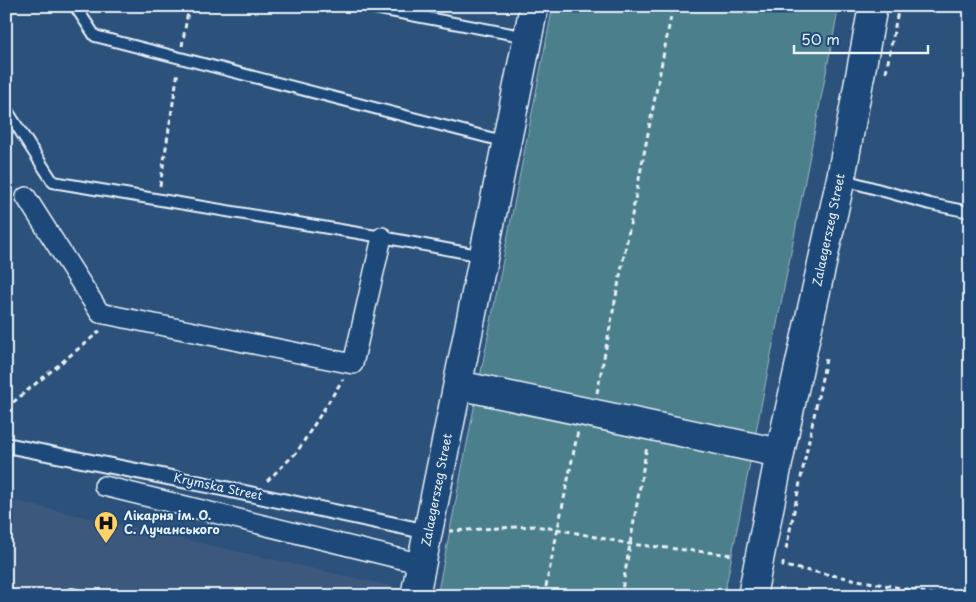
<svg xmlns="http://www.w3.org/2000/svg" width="976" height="602" font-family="'Playpen Sans',sans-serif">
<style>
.built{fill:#3c597d}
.green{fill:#4c7f8c;stroke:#9ab8c2}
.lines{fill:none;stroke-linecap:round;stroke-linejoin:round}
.service-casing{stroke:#e8f1f8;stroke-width:14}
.pedestrian-casing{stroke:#e8f1f8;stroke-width:18}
.minor-casing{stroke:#e8f1f8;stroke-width:22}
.secondary-casing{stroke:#e8f1f8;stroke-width:31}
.path{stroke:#e8f1f8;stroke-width:3;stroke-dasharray:5 4;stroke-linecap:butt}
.service{stroke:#1f4a7a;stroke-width:10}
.pedestrian{stroke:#1f4a7a;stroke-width:14}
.minor{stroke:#1f4a7a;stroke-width:19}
.secondary{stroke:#1f4a7a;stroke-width:28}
.labels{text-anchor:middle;stroke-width:4;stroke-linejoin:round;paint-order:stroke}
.street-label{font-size:12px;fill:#e8f1f8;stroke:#1f4a7a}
.poi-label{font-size:12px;font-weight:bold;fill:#e8f1f8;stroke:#1f4a7a;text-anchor:start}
</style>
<rect width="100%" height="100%" fill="#2c517b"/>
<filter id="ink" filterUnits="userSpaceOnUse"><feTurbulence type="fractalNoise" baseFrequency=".02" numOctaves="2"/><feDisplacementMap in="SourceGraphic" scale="10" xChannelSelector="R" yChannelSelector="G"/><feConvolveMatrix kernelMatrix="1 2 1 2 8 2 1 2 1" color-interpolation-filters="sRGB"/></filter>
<g filter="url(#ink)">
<polygon class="built" points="6,499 404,589 402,596 6,596"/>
<polygon class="green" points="553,6 839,6 724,596 437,596"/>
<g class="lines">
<g class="service-casing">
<g id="service">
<polyline points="75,6 95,36 506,142"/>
<polyline points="364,6 527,37"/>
<polyline points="6,109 53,182 382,237 483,256"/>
<polyline points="841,179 930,204 970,212"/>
<polyline points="72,596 72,594 79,596"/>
</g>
</g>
<g class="pedestrian-casing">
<polyline id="pedestrian" points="6,445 212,486 428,532"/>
</g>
<g class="minor-casing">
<g id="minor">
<polyline points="26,197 100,313 353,364 382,237"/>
<polyline points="104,486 422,564"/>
</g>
</g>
<g class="secondary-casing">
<g id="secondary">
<polyline points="458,385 780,453"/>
<polyline points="415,596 534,6"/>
<polyline points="752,596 780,453 841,178 873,6"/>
</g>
</g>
<g class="path">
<polyline points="182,46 189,6"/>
<polyline points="886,72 899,6"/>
<polyline points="160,186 178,71"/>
<polyline points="6,212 12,207"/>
<polyline points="597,393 673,6"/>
<polyline points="6,408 100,331"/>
<polyline points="267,481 297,452 343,379"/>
<polyline points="449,531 533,526 557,529 630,544 733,555"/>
<polyline points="786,549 826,359"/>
<polyline points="783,562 783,566 943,596"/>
<polyline points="544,596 578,431"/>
<polyline points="621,596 647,446"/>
</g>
<use href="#service" class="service"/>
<use href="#pedestrian" class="pedestrian"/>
<use href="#minor" class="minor"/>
<use href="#secondary" class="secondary"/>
</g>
</g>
<defs>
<g id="hospital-pin" transform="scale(1.25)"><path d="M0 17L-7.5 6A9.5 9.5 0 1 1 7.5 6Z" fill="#ffd166" stroke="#1f4a7a"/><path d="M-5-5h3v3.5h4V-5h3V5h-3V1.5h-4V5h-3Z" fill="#111"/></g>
</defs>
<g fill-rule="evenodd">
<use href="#hospital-pin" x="106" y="523"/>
</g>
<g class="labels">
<g class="street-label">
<text transform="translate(829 230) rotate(-78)" y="4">Zalaegerszeg Street</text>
<text transform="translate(218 487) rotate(12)" y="4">Krymska Street</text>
<text transform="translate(437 490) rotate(-79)" y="4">Zalaegerszeg Street</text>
</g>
<g class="poi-label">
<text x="124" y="520">Лікарня ім. О.<tspan x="124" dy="14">С. Лучанського</tspan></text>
</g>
</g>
<rect width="976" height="602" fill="none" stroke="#1f4a7a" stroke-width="25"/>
<rect x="12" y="12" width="951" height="577" fill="none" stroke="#e8f1f8" stroke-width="2" filter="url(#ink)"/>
<path d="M794 45v8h134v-8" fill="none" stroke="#e8f1f8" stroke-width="2.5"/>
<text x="801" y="45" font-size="15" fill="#e8f1f8" stroke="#1f4a7a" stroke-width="4" paint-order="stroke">50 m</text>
</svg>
